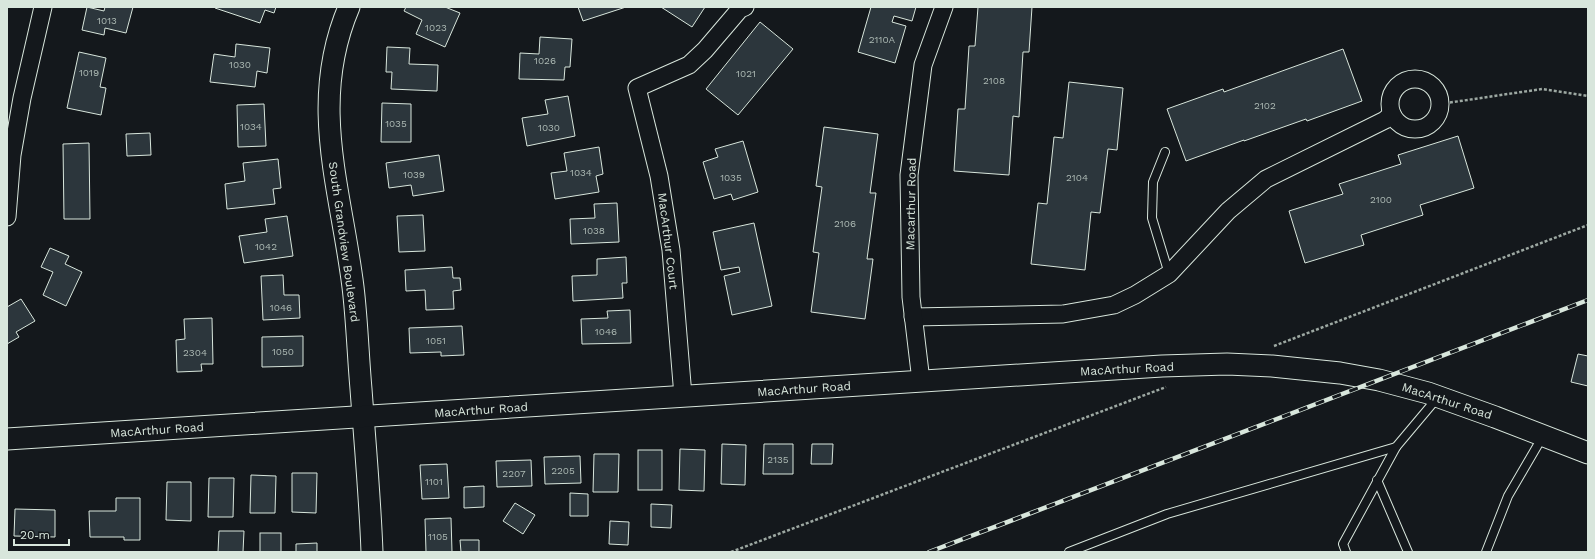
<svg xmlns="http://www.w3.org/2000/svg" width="1595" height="559" font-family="'Work Sans',sans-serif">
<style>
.building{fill:#2c363c;stroke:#d8e6dc}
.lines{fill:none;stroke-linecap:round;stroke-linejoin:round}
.service-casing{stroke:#d8e6dc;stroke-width:10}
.minor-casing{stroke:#d8e6dc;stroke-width:19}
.tertiary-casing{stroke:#d8e6dc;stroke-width:23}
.path{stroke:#9da8a2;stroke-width:2.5;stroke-dasharray:3 2;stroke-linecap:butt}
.service{stroke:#14181c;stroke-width:8}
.minor{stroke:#14181c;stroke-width:17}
.tertiary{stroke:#14181c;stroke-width:21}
.rail-casing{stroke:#d8e6dc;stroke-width:4.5}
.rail{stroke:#14181c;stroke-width:3;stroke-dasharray:9;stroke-linecap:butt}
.labels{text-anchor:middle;stroke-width:3;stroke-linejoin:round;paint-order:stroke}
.number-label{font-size:10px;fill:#adbab4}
.street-label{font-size:12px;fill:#d8e6dc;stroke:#14181c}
</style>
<rect width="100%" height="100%" fill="#14181c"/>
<g class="building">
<polygon points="87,7 104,11 105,7 133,7 126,33 105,28 104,35 82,30"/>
<polygon points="216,7 276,7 274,13 265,10 260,23 215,8"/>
<polygon points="406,7 445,7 460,13 445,47 416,34 422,20 404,11"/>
<polygon points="578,7 626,7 583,21"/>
<polygon points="661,7 705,7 692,27"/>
<polygon points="871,7 916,7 912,21 894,16 892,22 906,26 895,63 858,52"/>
<polygon points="978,7 1032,7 1029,52 1023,52 1019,117 1013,116 1009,175 954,171 958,109 965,109 969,46 975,46"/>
<polygon points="760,22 793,49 738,115 706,89"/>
<polygon points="540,37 572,39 570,67 565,67 564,80 519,79 520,53 539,54"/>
<polygon points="236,44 270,48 267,73 257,71 255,87 210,82 214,54 235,57"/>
<polygon points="387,47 410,48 409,64 438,65 437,91 391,89 392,72 386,72"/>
<polygon points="1343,49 1362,101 1307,121 1306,119 1244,141 1244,140 1186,161 1167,109 1223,89 1224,92"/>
<polygon points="79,52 106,58 100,87 106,88 101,115 67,108"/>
<polygon points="1069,82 1123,88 1117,150 1108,149 1100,213 1091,212 1085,270 1031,264 1038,203 1047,204 1054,137 1063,138"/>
<polygon points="568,96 575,136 527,146 522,118 548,114 545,100"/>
<polygon points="382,103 411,104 411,142 381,142"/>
<polygon points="264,104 266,146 238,147 237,105"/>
<polygon points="824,127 878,134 870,193 876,193 867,259 873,259 865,319 811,312 819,253 813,252 822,187 816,186"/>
<polygon points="150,133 151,155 127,156 126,134"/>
<polygon points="1458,136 1474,188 1420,205 1423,215 1361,235 1364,245 1305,263 1289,211 1343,194 1339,184 1401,164 1398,155"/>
<polygon points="743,141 758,192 733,200 731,194 714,199 703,162 718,157 715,149"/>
<polygon points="89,143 90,219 64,219 63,144"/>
<polygon points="599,147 603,174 596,176 599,192 555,199 551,173 567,171 564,153"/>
<polygon points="439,155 444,191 413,196 411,185 389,188 386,163"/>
<polygon points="278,159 281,188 273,189 275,204 227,209 225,184 245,181 243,163"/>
<polygon points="617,203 619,242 571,244 570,219 595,218 594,204"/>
<polygon points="423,215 425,251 399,252 397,216"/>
<polygon points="287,216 293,256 244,263 239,236 267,232 265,219"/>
<polygon points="754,223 772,306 732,315 724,276 740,272 739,267 721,270 713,232"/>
<polygon points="50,248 69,256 65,264 82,272 66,306 43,295 53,272 41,267"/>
<polygon points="626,257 627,283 622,283 623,298 573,301 572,276 597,275 597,259"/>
<polygon points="452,267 453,278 460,278 461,290 453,291 454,309 426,310 425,290 406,291 405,270"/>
<polygon points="283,275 284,295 299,295 300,318 263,320 261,276"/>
<polygon points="21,299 35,321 16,332 19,337 7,344 7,307"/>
<polygon points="630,310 631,343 582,344 581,319 608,318 607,311"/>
<polygon points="212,318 213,364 201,364 202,371 177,372 176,340 185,339 184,319"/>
<polygon points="462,326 464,355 441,356 441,352 410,353 409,328"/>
<polygon points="303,336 303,366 262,367 262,337"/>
<polygon points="1578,354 1588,356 1588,386 1571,382"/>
<polygon points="722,444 746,445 745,485 721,484"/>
<polygon points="764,444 793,444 793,474 763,474"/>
<polygon points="812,444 833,444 832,464 811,464"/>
<polygon points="680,449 705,450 704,491 679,490"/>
<rect x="638" y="450" width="24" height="40"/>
<polygon points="594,454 619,454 618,492 593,492"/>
<polygon points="580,456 581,483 545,484 544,457"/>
<polygon points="531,460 532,486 497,487 496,461"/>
<polygon points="447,464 449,498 422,499 420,465"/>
<polygon points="292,473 317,473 316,513 292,512"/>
<polygon points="251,475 276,476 275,513 250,513"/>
<polygon points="209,478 234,478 233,517 208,517"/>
<polygon points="167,482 191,482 191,521 166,520"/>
<polygon points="484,486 484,507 464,508 464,487"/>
<polygon points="570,493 588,494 588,516 570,516"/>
<polygon points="116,498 140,498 140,540 124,540 124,537 90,537 89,511 116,511"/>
<polygon points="515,503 535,515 523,534 503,521"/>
<polygon points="651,504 672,505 671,528 651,527"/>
<polygon points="15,509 55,510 55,537 14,536"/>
<polygon points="451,518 452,552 426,552 425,519"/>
<polygon points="610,521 629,522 628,545 609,544"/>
<polygon points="219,531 244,531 243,552 218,552"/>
<rect x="260" y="533" width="21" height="19"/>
<polygon points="460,540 479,540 479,552 461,552"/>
<polygon points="317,543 317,552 296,552 296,544"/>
</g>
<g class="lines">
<g class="service-casing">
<g id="service">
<polyline points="1165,152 1153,182 1152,218 1169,274"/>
<polyline points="1377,480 1408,552"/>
<polyline points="1069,552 1167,514 1396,447 1438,397"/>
<polyline points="1346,552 1343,544 1396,447"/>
<polyline points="1486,552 1508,496 1543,436"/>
</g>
</g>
<g class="minor-casing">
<g id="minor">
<circle cx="1415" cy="104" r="25"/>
<polyline points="7,217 12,155 22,98 43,7"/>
<polyline points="913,317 1063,314 1114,305 1135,295 1169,274 1228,211 1266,179 1385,120 1392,114"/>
<polyline points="921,381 911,297 909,175 923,65 944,7"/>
<polyline points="683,396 671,250 659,176 637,88 689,65 705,50 740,9 745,7"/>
</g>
</g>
<g class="tertiary-casing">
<g id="tertiary">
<path d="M349 7C308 103 341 189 353 287 357 320 358 355 361 389 365 443 370 498 372 552"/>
<polyline points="7,439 1162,366 1227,364 1272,366 1340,373 1379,380 1428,393 1495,417 1588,453"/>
</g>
</g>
<g class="path">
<polyline points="1440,104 1542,89 1588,96"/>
<polyline points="1274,346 1588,225"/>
<polyline points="731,552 1166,387"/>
</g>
<use href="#service" class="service"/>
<use href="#minor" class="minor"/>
<use href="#tertiary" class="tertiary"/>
<g class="rail-casing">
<polyline id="rail" points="929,552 1588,300"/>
</g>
<use href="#rail" class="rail"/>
</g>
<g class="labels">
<g class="number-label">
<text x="107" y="24">1013</text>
<text x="436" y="31">1023</text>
<text x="882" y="43">2110A</text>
<text x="545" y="64">1026</text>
<text x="240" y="68">1030</text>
<text x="89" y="76">1019</text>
<text x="746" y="77">1021</text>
<text x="994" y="84">2108</text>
<text x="1265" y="109">2102</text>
<text x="396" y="127">1035</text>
<text x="251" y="130">1034</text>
<text x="549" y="131">1030</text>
<text x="581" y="176">1034</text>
<text x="414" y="178">1039</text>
<text x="731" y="181">1035</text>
<text x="1077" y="181">2104</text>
<text x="1381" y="203">2100</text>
<text x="845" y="227">2106</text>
<text x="594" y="234">1038</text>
<text x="266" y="250">1042</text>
<text x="281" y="311">1046</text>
<text x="606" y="335">1046</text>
<text x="436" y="344">1051</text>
<text x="283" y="355">1050</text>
<text x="195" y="356">2304</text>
<text x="778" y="463">2135</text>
<text x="563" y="474">2205</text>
<text x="514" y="477">2207</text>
<text x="434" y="485">1101</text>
<text x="438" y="540">1105</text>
</g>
<g class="street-label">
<text transform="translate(911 204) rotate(-89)" y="4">Macarthur Road</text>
<text transform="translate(668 241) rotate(83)" y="4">MacArthur Court</text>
<text transform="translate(344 242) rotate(82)" y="4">South Grandview Boulevard</text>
<text transform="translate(1127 369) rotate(-3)" y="4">MacArthur Road</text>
<text transform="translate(804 389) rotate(-4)" y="4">MacArthur Road</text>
<text transform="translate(1447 401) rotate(18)" y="4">MacArthur Road</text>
<text transform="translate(481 410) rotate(-4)" y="4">MacArthur Road</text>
<text transform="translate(157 430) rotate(-4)" y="4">MacArthur Road</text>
</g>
</g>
<rect width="1595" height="559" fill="none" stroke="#d8e6dc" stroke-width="16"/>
<path d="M14 539v6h55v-6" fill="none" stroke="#d8e6dc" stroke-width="2"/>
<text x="20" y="539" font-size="12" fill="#d8e6dc" stroke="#14181c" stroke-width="3" paint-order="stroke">20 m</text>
</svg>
